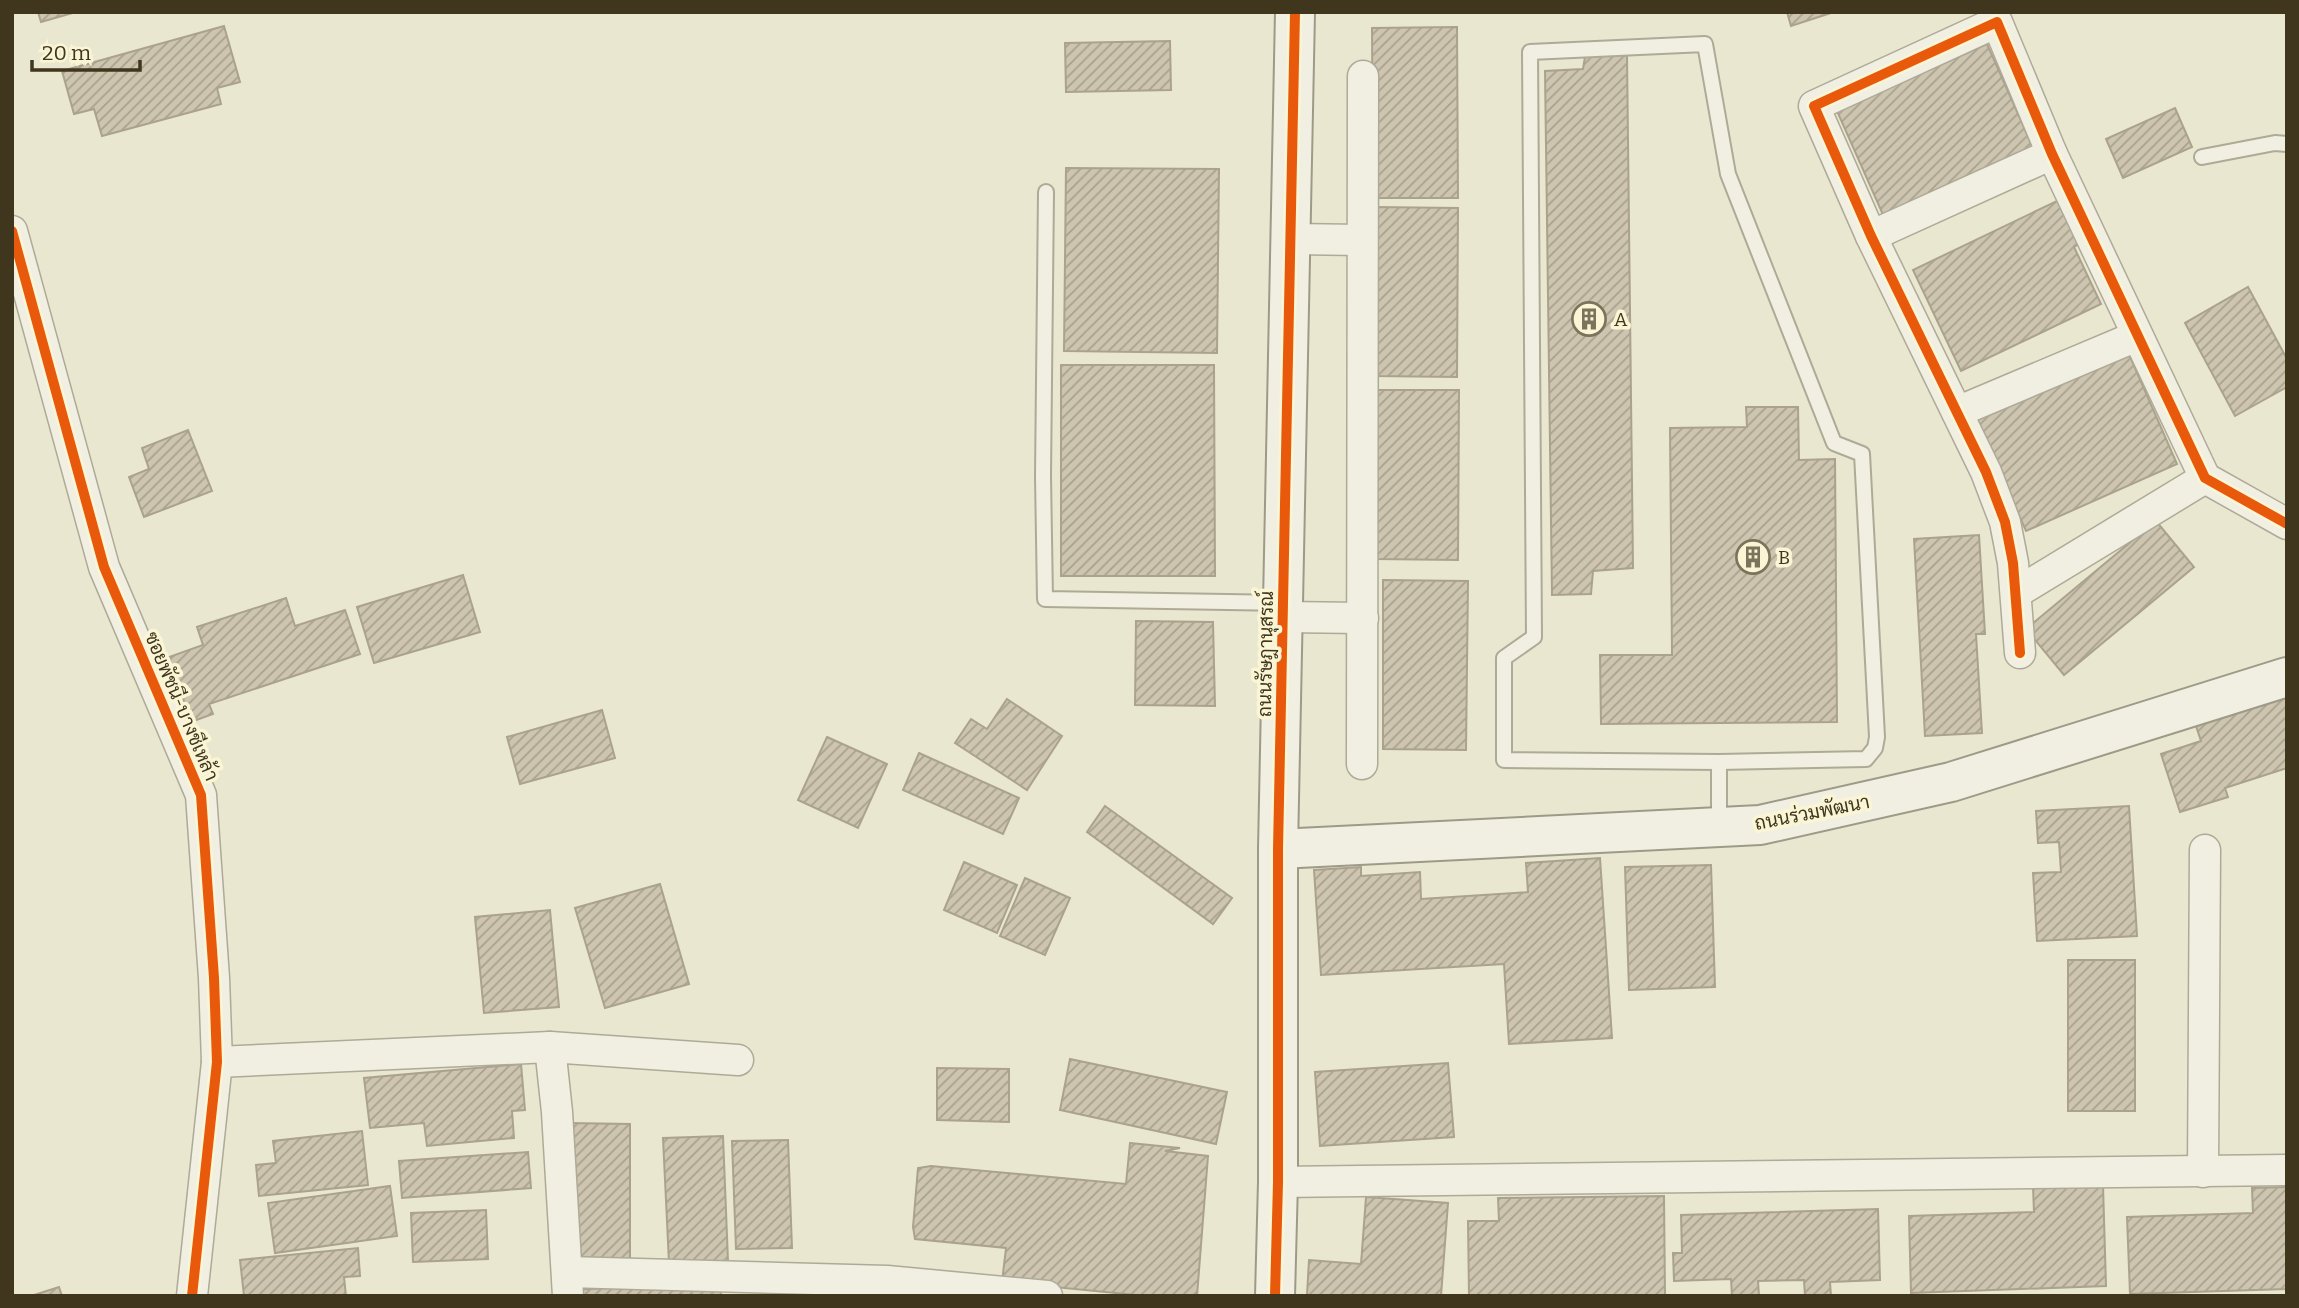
<svg xmlns="http://www.w3.org/2000/svg" width="2299" height="1308" font-family="Bitter,Sarabun,serif">
<style>
.building{fill:url(#building-hatch);stroke:#aaa28d;stroke-width:2}
.lines{fill:none;stroke-linecap:round;stroke-linejoin:round}
.lane-casing{stroke:#aeaa97;stroke-width:18}
.street-casing{stroke:#aeaa97;stroke-width:33}
.secondary-casing{stroke:#9e9a88;stroke-width:42}
.lane{stroke:#f0efe2;stroke-width:14}
.street{stroke:#f0efe2;stroke-width:30}
.secondary{stroke:#f0efe2;stroke-width:38}
.cycleway-casing{stroke:#faf6d5;stroke-width:15}
.cycleway{stroke:#e8590c;stroke-width:10}
.labels{text-anchor:middle;stroke-width:7;stroke-linejoin:round;paint-order:stroke}
.poi-label{font-size:19px;fill:#40351d;stroke:#faf6d5;text-anchor:start}
.street-label{font-size:19px;fill:#40351d;stroke:#faf6d5}
</style>
<defs>
<pattern id="building-hatch" width="6" height="6" patternUnits="userSpaceOnUse" patternTransform="scale(1.75)"><rect width="6" height="6" fill="#cdc5af"/><path d="M-1 1l2-2M0 6l6-6M5 7l2-2" fill="none" stroke="#a8a18e"/></pattern>
</defs>
<rect width="100%" height="100%" fill="#e9e7cf"/>
<g class="building">
<polygon points="38,12 76,12 41,22"/>
<polygon points="1787,12 1834,12 1791,26"/>
<polygon points="224,26 240,82 217,88 221,104 102,136 94,109 74,114 62,71"/>
<polygon points="1457,27 1458,198 1373,198 1372,28"/>
<polygon points="1170,41 1171,90 1066,92 1065,43"/>
<polygon points="1987,44 2034,150 1884,217 1837,111"/>
<polygon points="1627,55 1633,568 1593,571 1591,594 1552,595 1545,71 1583,69 1585,57"/>
<polygon points="2175,108 2192,147 2123,178 2106,139"/>
<polygon points="1066,168 1219,169 1217,353 1064,351"/>
<polygon points="2059,200 2079,244 2074,247 2101,304 1961,371 1913,270"/>
<polygon points="1374,207 1458,208 1457,377 1373,376"/>
<polygon points="2248,287 2287,359 2287,387 2235,416 2185,323"/>
<polygon points="2128,352 2177,464 2026,531 1977,419"/>
<polygon points="1061,365 1214,365 1215,576 1061,576"/>
<polygon points="1376,390 1459,390 1458,560 1374,559"/>
<polygon points="1746,407 1798,407 1799,460 1835,459 1837,722 1601,724 1600,655 1672,655 1670,428 1747,427"/>
<polygon points="188,430 212,491 144,517 129,477 149,469 142,448"/>
<polygon points="2156,521 2194,567 2064,675 2026,629"/>
<polygon points="1979,535 1985,634 1976,634 1982,733 1925,736 1914,539"/>
<polygon points="463,575 480,632 374,663 357,607"/>
<polygon points="1383,580 1468,581 1466,750 1383,749"/>
<polygon points="286,598 295,626 345,610 360,654 209,704 213,714 191,722 169,657 203,645 197,627"/>
<polygon points="1136,621 1213,622 1215,706 1135,705"/>
<polygon points="2287,694 2287,768 2225,788 2228,797 2180,812 2161,754 2201,741 2195,723"/>
<polygon points="1007,699 1062,736 1027,790 955,743 971,719 987,729"/>
<polygon points="602,710 615,758 520,784 507,737"/>
<polygon points="827,737 887,764 858,828 798,800"/>
<polygon points="919,753 1019,798 1003,834 903,790"/>
<polygon points="1105,806 1232,898 1213,924 1087,832"/>
<polygon points="2129,806 2137,936 2037,941 2033,873 2061,872 2059,842 2038,843 2036,811"/>
<polygon points="1600,858 1612,1038 1509,1044 1504,964 1321,975 1314,870 1361,867 1361,876 1420,872 1421,899 1528,892 1526,863"/>
<polygon points="964,862 1017,885 997,933 944,910"/>
<polygon points="1711,865 1715,987 1629,990 1625,867"/>
<polygon points="1025,878 1070,898 1045,955 1000,936"/>
<polygon points="660,884 689,984 605,1008 575,908"/>
<polygon points="550,910 559,1007 484,1013 475,917"/>
<rect x="2068" y="960" width="67" height="151"/>
<polygon points="1070,1059 1227,1092 1216,1144 1060,1110"/>
<polygon points="1448,1063 1454,1137 1320,1146 1315,1072"/>
<polygon points="521,1064 525,1110 512,1111 514,1138 427,1146 424,1123 370,1128 364,1078"/>
<polygon points="937,1068 1009,1069 1009,1122 937,1120"/>
<polygon points="568,1123 630,1124 630,1266 569,1267"/>
<polygon points="362,1131 368,1185 259,1196 256,1165 276,1163 273,1141"/>
<polygon points="723,1136 728,1261 669,1263 663,1138"/>
<polygon points="788,1140 792,1248 736,1249 732,1141"/>
<polygon points="1130,1143 1180,1148 1165,1151 1208,1156 1197,1296 1146,1296 1002,1282 1006,1248 915,1239 913,1227 918,1168 931,1166 1126,1184"/>
<polygon points="528,1152 531,1188 402,1198 399,1161"/>
<polygon points="2103,1185 2106,1286 1911,1293 1909,1216 2034,1212 2033,1187"/>
<polygon points="390,1186 397,1236 275,1253 268,1203"/>
<polygon points="2287,1187 2287,1289 2130,1294 2127,1217 2253,1213 2252,1188"/>
<polygon points="1664,1196 1665,1296 1469,1296 1468,1221 1499,1221 1498,1198"/>
<polygon points="1366,1197 1448,1203 1441,1296 1307,1295 1309,1260 1361,1264"/>
<polygon points="1878,1209 1880,1280 1830,1282 1831,1296 1805,1296 1804,1280 1758,1281 1759,1296 1732,1296 1731,1279 1674,1281 1673,1253 1682,1253 1681,1215"/>
<polygon points="486,1210 488,1259 413,1262 411,1213"/>
<polygon points="358,1248 360,1276 344,1277 346,1296 244,1296 240,1260"/>
<polygon points="720,1282 721,1296 571,1296 570,1290"/>
<polygon points="59,1287 62,1296 31,1296"/>
</g>
<g class="lines">
<g class="lane-casing">
<g id="lane">
<polygon points="1705,44 1728,174 1834,443 1862,454 1877,737 1875,748 1866,759 1719,762 1504,760 1504,658 1534,637 1530,52"/>
<polyline points="2202,157 2275,143 2287,144"/>
<polyline points="1046,192 1043,476 1045,599 1282,603"/>
<polyline points="1719,825 1719,762"/>
</g>
</g>
<g class="street-casing">
<g id="street">
<polyline points="12,231 104,567 201,795 214,978 217,1062 192,1296"/>
<polyline points="1871,236 2052,154"/>
<polyline points="1291,239 1362,240"/>
<polyline points="1957,412 2137,336"/>
<polyline points="2016,593 2205,478"/>
<polyline points="1283,617 1363,618"/>
<polyline points="2020,653 2013,563 2005,522 1986,472 1871,236 1814,106 1997,22 2052,154 2205,478 2287,524"/>
<polyline points="1362,764 1363,76"/>
<polyline points="550,1047 557,1112 568,1296"/>
<polyline points="217,1062 550,1047 738,1060"/>
<polyline points="2203,1172 2205,850"/>
<polyline points="1278,1182 2287,1170"/>
<polyline points="567,1272 887,1281 1047,1296"/>
</g>
</g>
<g class="secondary-casing">
<g id="secondary">
<polyline points="1278,849 1760,825 1951,782 2287,677"/>
<polyline points="1275,1296 1278,1182 1278,849 1295,12"/>
</g>
</g>
<use href="#lane" class="lane"/>
<use href="#street" class="street"/>
<use href="#secondary" class="secondary"/>
<g class="cycleway-casing">
<g id="cycleway">
<polyline points="12,231 104,567 201,795 214,978 217,1062 192,1296"/>
<polyline points="2020,653 2013,563 2005,522 1986,472 1871,236 1814,106 1997,22 2052,154 2205,478 2287,524"/>
<polyline points="1275,1296 1278,1182 1278,849 1295,12"/>
</g>
</g>
<use href="#cycleway" class="cycleway"/>
</g>
<defs>
<g id="building-ring" transform="scale(1.75)"><circle r="9.5" fill="#faf6d5" stroke="#7b735b" stroke-width="1.5"/><path d="M-4-6H4V6H1V3H-1V6H-4ZM-2.5-4.3h1.7v1.8h-1.7ZM.8-4.3h1.7v1.8H.8ZM-2.5-1h1.7V.8h-1.7ZM.8-1h1.7V.8H.8Z" fill="#7b735b"/></g>
</defs>
<g fill-rule="evenodd">
<use href="#building-ring" x="1589" y="319"/>
<use href="#building-ring" x="1753" y="557"/>
</g>
<g class="labels">
<g class="poi-label">
<text x="1614" y="326">A</text>
<text x="1778" y="564">B</text>
</g>
<g class="street-label">
<text transform="translate(1265 654) rotate(-89)" y="7">ถนนรัษฎานุสรณ์</text>
<text transform="translate(182 706) rotate(67)" y="7">ซอยพัชนี-บางชีเหล้า</text>
<text transform="translate(1812 812) rotate(-11)" y="7">ถนนร่วมพัฒนา</text>
</g>
</g>
<rect width="2299" height="1308" fill="none" stroke="#40351d" stroke-width="28"/>
<path d="M32 60v10h108v-10" fill="none" stroke="#40351d" stroke-width="3.5"/>
<text x="42" y="60" font-size="21" fill="#40351d" stroke="#faf6d5" stroke-width="5" paint-order="stroke">20 m</text>
</svg>
